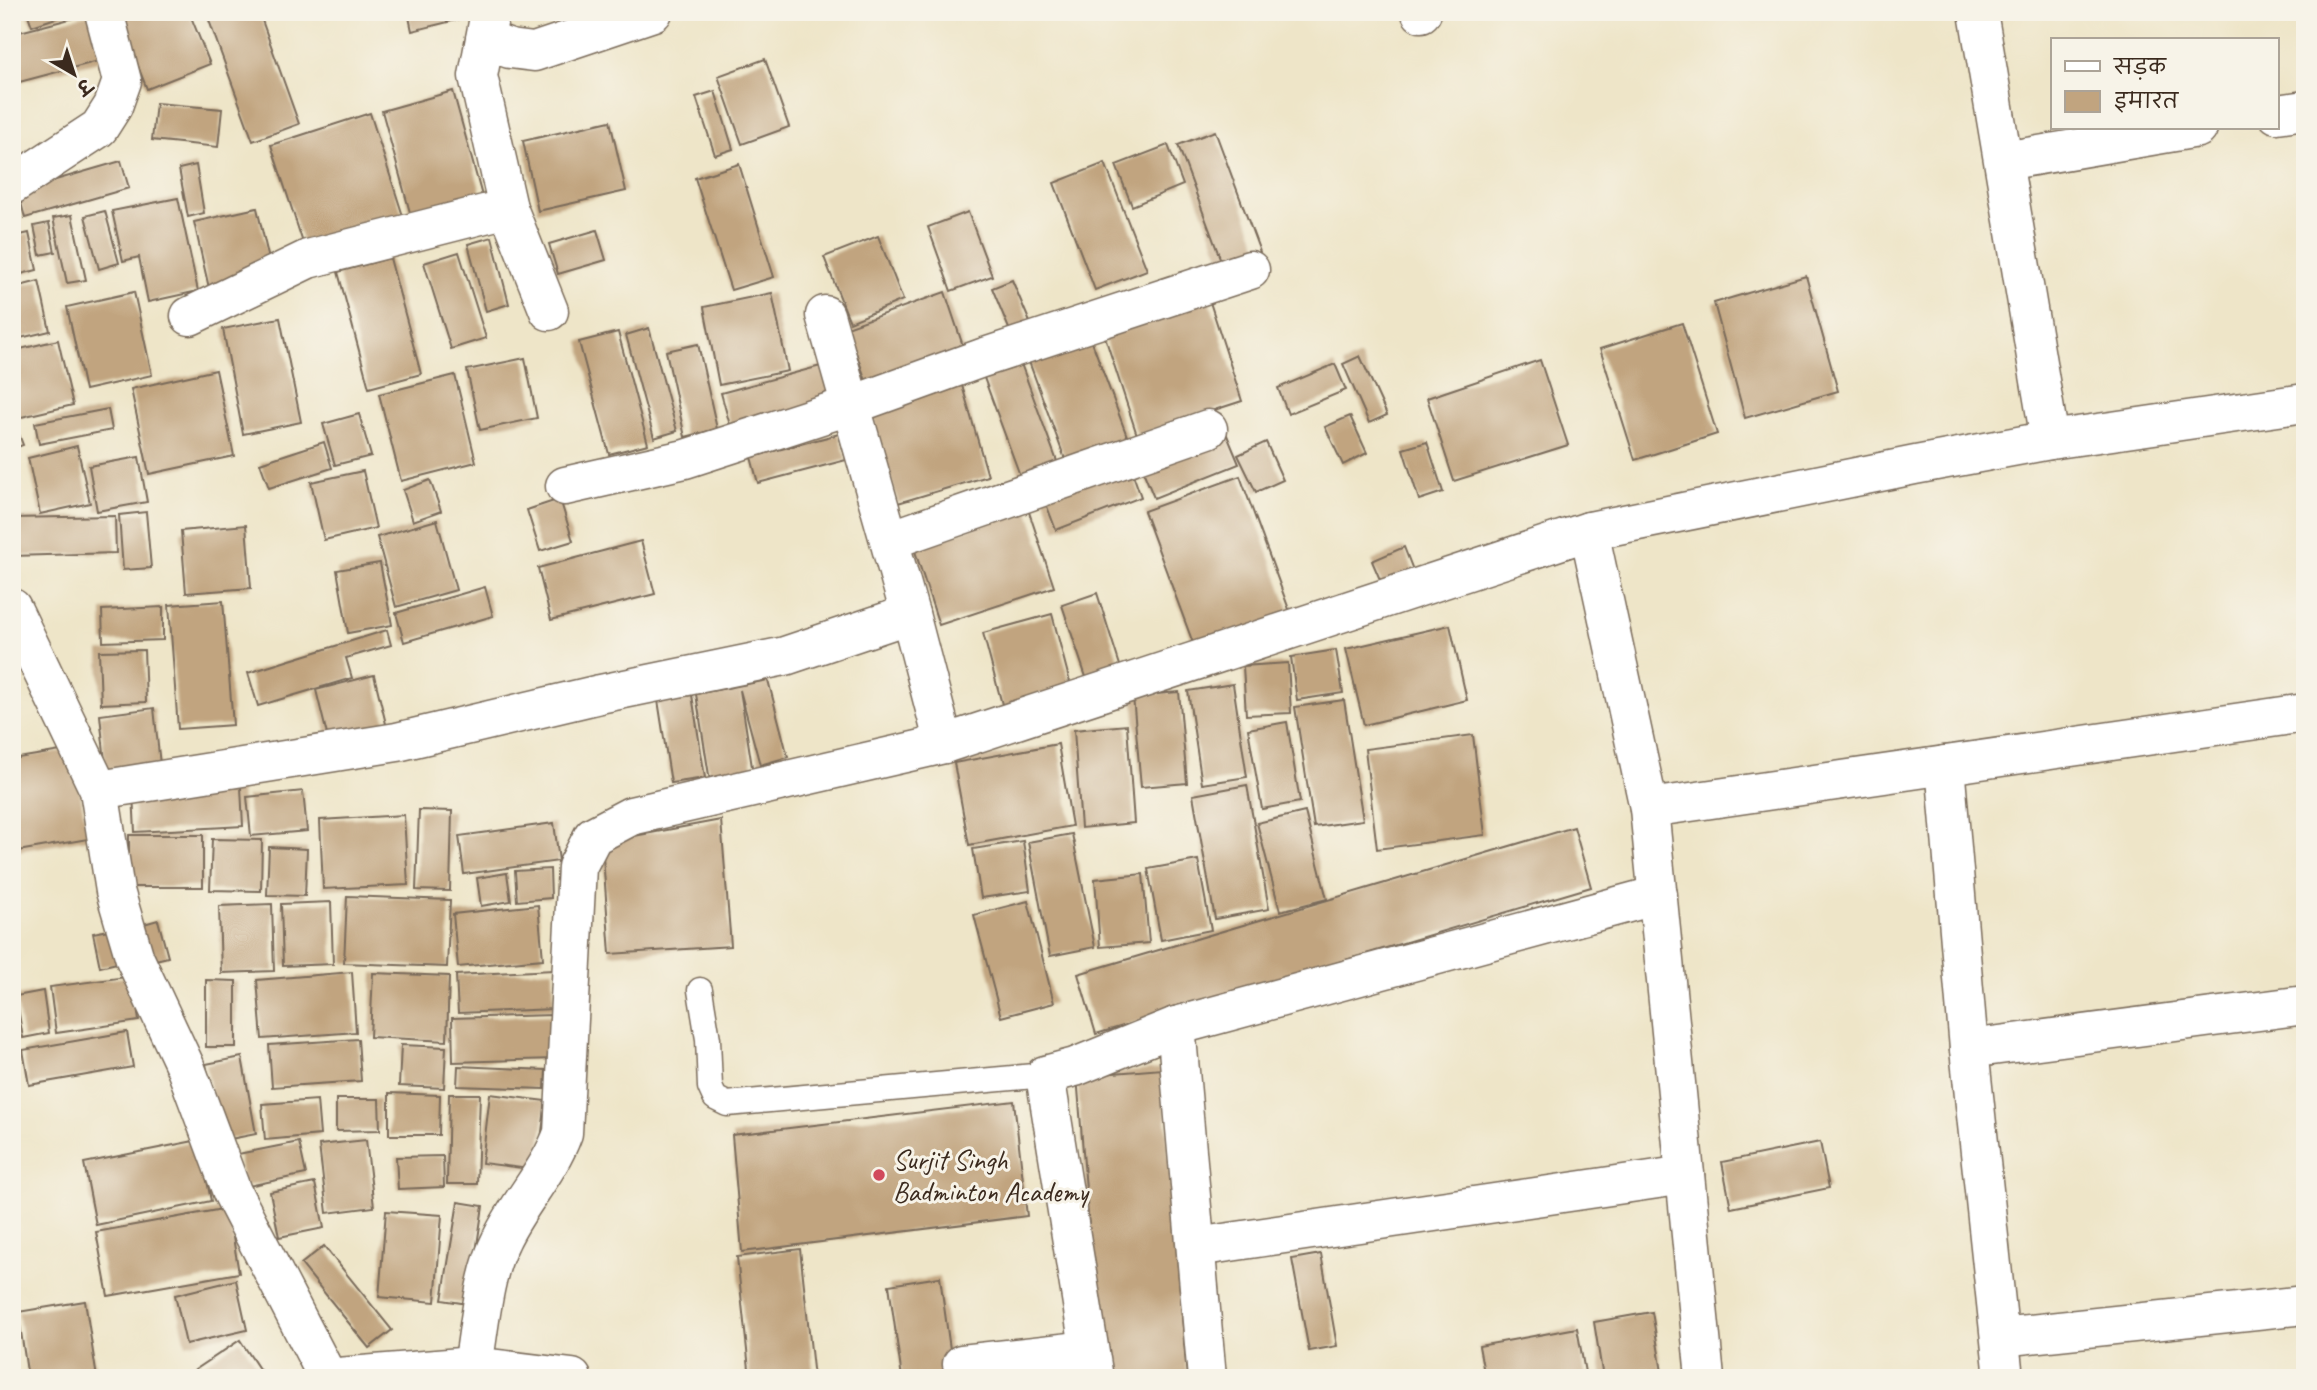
<svg xmlns="http://www.w3.org/2000/svg" width="2317" height="1390" font-family="Caveat,'Playpen Sans Deva',sans-serif">
<style>
.building{fill:#c1a47f}
.lines{fill:none;stroke-linecap:round;stroke-linejoin:round}
.service-casing{stroke:#7a6b5a;stroke-width:27}
.minor-casing{stroke:#7a6b5a;stroke-width:41}
.service{stroke:#fff;stroke-width:24}
.minor{stroke:#fff;stroke-width:38}
.poi-dot{fill:#d1495b;stroke:#f7f3e8;stroke-width:2.5}
.labels{text-anchor:middle;stroke-width:6;stroke-linejoin:round;paint-order:stroke}
.poi-label{font-size:28px;fill:#3b2a1e;stroke:#f7f3e8;text-anchor:start}
</style>
<rect width="100%" height="100%" fill="#f7f3e8"/>
<filter id="ink" filterUnits="userSpaceOnUse"><feTurbulence type="fractalNoise" baseFrequency=".0143" numOctaves="2"/><feDisplacementMap in="SourceGraphic" scale="14" xChannelSelector="R" yChannelSelector="G"/><feConvolveMatrix kernelMatrix="1 2 1 2 8 2 1 2 1" color-interpolation-filters="sRGB"/></filter>
<filter id="wash" filterUnits="userSpaceOnUse"><feTurbulence type="fractalNoise" baseFrequency=".00686" numOctaves="4" result="noise"/><feDisplacementMap in="SourceGraphic" scale="28" xChannelSelector="R" yChannelSelector="G"/><feGaussianBlur stdDeviation="1.57" result="paint"/><feColorMatrix in="noise" values="0 0 0 0 0 0 0 0 0 0 0 0 0 0 0 0 0 1.4 0 .05"/><feComposite in="paint" operator="in"/></filter>
<g filter="url(#wash)">
<rect width="100%" height="100%" fill="#eee5c8"/>
<g id="blocks">
<g class="building">
<polygon points="27,12 71,12 71,13 32,26"/>
<polygon points="134,12 189,12 210,64 147,89 119,18"/>
<polygon points="206,12 259,12 299,124 253,141"/>
<polygon points="408,12 484,12 484,13 412,31"/>
<polygon points="93,13 106,59 12,84 12,34"/>
<polygon points="765,59 789,127 742,144 718,76"/>
<polygon points="453,91 482,196 411,216 382,111"/>
<polygon points="715,91 733,149 715,155 696,97"/>
<polygon points="156,103 222,109 218,147 152,140"/>
<polygon points="370,113 403,216 305,249 271,145"/>
<polygon points="610,121 626,191 538,211 523,141"/>
<polygon points="1215,131 1260,252 1223,266 1178,145"/>
<polygon points="1168,145 1183,185 1132,206 1116,165"/>
<polygon points="121,161 129,188 25,218 18,191"/>
<polygon points="1105,163 1147,270 1095,290 1054,183"/>
<polygon points="739,164 774,277 731,290 695,178"/>
<polygon points="196,165 204,213 188,217 179,169"/>
<polygon points="178,198 198,291 148,302 139,257 123,261 112,211"/>
<polygon points="257,208 272,273 209,288 194,222"/>
<polygon points="105,211 119,263 99,269 85,216"/>
<polygon points="968,212 992,276 951,291 928,227"/>
<polygon points="72,215 86,280 67,283 53,218"/>
<polygon points="49,223 55,252 40,255 34,226"/>
<polygon points="597,230 606,260 558,274 549,244"/>
<polygon points="29,233 37,270 21,274 12,237"/>
<polygon points="878,236 903,300 850,322 824,257"/>
<polygon points="492,237 509,304 486,311 468,244"/>
<polygon points="459,252 486,338 451,349 424,263"/>
<polygon points="390,258 421,374 369,388 338,272"/>
<polygon points="1806,276 1838,391 1745,418 1714,303"/>
<polygon points="1012,280 1032,327 1012,336 992,288"/>
<polygon points="39,281 50,331 12,340 12,288"/>
<polygon points="134,292 152,375 85,390 67,307"/>
<polygon points="945,292 967,358 870,392 847,327"/>
<polygon points="772,293 788,371 719,385 704,307"/>
<polygon points="1209,299 1242,401 1137,435 1104,334"/>
<polygon points="280,318 301,422 243,434 223,329"/>
<polygon points="1682,323 1717,434 1635,460 1600,349"/>
<polygon points="649,328 677,431 654,438 626,335"/>
<polygon points="618,332 648,444 609,454 579,342"/>
<polygon points="1089,334 1131,447 1069,470 1027,356"/>
<polygon points="58,340 73,405 17,418 12,396 12,351"/>
<polygon points="698,344 717,429 685,437 666,351"/>
<polygon points="1360,356 1387,415 1369,423 1343,364"/>
<polygon points="525,358 537,418 480,430 467,370"/>
<polygon points="1540,360 1568,445 1454,481 1427,398"/>
<polygon points="1020,361 1062,475 1025,489 983,375"/>
<polygon points="828,364 840,408 733,436 721,393"/>
<polygon points="1335,364 1346,390 1288,414 1278,388"/>
<polygon points="216,370 234,456 149,474 131,389"/>
<polygon points="455,375 476,462 401,481 379,394"/>
<polygon points="959,375 988,476 898,503 868,401"/>
<polygon points="108,409 112,430 39,444 35,423"/>
<polygon points="359,414 371,456 335,465 323,424"/>
<polygon points="12,416 23,445 12,449"/>
<polygon points="1350,416 1367,453 1343,465 1325,427"/>
<polygon points="1224,428 1239,464 1154,498 1139,461"/>
<polygon points="839,434 846,460 758,483 751,457"/>
<polygon points="324,442 332,468 269,488 260,463"/>
<polygon points="1266,442 1283,480 1256,492 1238,455"/>
<polygon points="1427,442 1443,492 1419,500 1403,449"/>
<polygon points="77,446 90,503 40,514 28,458"/>
<polygon points="139,457 147,502 97,511 89,466"/>
<polygon points="1129,463 1141,497 1056,530 1043,496"/>
<polygon points="363,471 376,528 324,540 311,482"/>
<polygon points="1240,476 1294,623 1199,659 1144,511"/>
<polygon points="430,480 441,511 413,521 403,490"/>
<polygon points="560,499 573,541 540,551 527,510"/>
<polygon points="1028,509 1054,587 939,625 914,548"/>
<polygon points="146,512 151,568 123,570 119,515"/>
<polygon points="115,516 116,553 12,556 12,518"/>
<polygon points="437,520 456,590 396,607 377,537"/>
<polygon points="246,525 251,588 186,593 181,531"/>
<polygon points="641,541 655,594 551,620 538,568"/>
<polygon points="1404,547 1418,583 1387,596 1372,561"/>
<polygon points="380,563 392,625 348,633 337,570"/>
<polygon points="485,587 493,616 404,642 396,613"/>
<polygon points="1097,593 1124,678 1090,689 1062,605"/>
<polygon points="223,601 233,725 178,729 169,605"/>
<polygon points="163,607 163,640 103,642 102,610"/>
<polygon points="1052,614 1072,690 1003,708 983,633"/>
<polygon points="1450,625 1467,700 1364,725 1346,649"/>
<polygon points="387,630 391,645 346,658 352,678 258,706 248,673"/>
<polygon points="144,650 146,702 101,704 99,651"/>
<polygon points="1336,650 1343,693 1297,700 1291,657"/>
<polygon points="1288,663 1291,713 1246,715 1243,666"/>
<polygon points="374,675 388,732 330,747 316,690"/>
<polygon points="768,680 788,757 760,765 740,690 755,786 712,794 696,694"/>
<polygon points="1233,684 1247,777 1202,784 1188,691"/>
<polygon points="1179,692 1187,783 1141,787 1133,696"/>
<polygon points="692,695 705,778 671,783 658,700"/>
<polygon points="1344,700 1363,820 1314,827 1295,707"/>
<polygon points="154,708 160,765 106,771 100,715"/>
<polygon points="1287,722 1300,802 1262,809 1248,729"/>
<polygon points="1127,725 1134,823 1081,828 1074,730"/>
<polygon points="1473,735 1485,835 1377,849 1365,749"/>
<polygon points="1058,744 1072,826 969,845 954,763"/>
<polygon points="73,749 88,839 12,852 12,759"/>
<polygon points="1247,785 1269,909 1215,919 1193,795"/>
<polygon points="241,787 243,826 135,832 133,793"/>
<polygon points="303,791 307,831 251,836 247,797"/>
<polygon points="419,810 452,811 450,891 416,890"/>
<polygon points="1305,812 1327,899 1280,911 1257,823"/>
<polygon points="404,815 408,885 323,889 320,820"/>
<polygon points="721,820 731,946 610,954 602,842"/>
<polygon points="554,823 559,861 464,874 459,836"/>
<polygon points="1574,827 1591,887 1096,1034 1078,974"/>
<polygon points="1072,834 1095,947 1050,956 1028,842"/>
<rect x="129" y="835" width="74" height="52"/>
<polygon points="212,839 262,840 261,891 210,890"/>
<polygon points="1023,841 1030,891 981,898 973,849"/>
<polygon points="269,847 307,849 305,896 267,895"/>
<polygon points="1198,860 1211,930 1161,940 1148,869"/>
<polygon points="550,869 551,898 517,901 515,871"/>
<polygon points="507,873 511,901 481,906 477,878"/>
<polygon points="1143,874 1149,943 1100,947 1095,879"/>
<polygon points="347,896 450,900 447,967 344,963"/>
<polygon points="1028,901 1054,1003 1001,1017 974,915"/>
<polygon points="331,902 333,964 283,966 281,904"/>
<polygon points="272,904 274,971 221,973 219,906"/>
<polygon points="538,905 543,959 458,967 453,914"/>
<polygon points="158,920 168,957 147,962 137,926"/>
<polygon points="114,929 121,962 100,967 93,933"/>
<polygon points="553,970 554,1009 458,1013 456,975"/>
<polygon points="352,972 356,1032 262,1039 257,980"/>
<polygon points="373,973 449,976 447,1041 370,1037"/>
<polygon points="133,976 139,1021 56,1033 50,987"/>
<polygon points="206,980 236,981 236,1047 206,1047"/>
<polygon points="43,991 49,1033 23,1038 16,996"/>
<polygon points="553,1015 555,1059 453,1062 452,1018"/>
<polygon points="127,1032 133,1067 29,1085 23,1050"/>
<polygon points="358,1039 361,1081 272,1087 269,1045"/>
<polygon points="401,1045 446,1047 444,1088 399,1086"/>
<polygon points="242,1057 256,1134 220,1141 206,1064"/>
<polygon points="458,1066 546,1070 545,1089 457,1086"/>
<polygon points="1162,1069 1187,1378 1101,1378 1077,1076"/>
<polygon points="389,1093 440,1095 439,1135 389,1135"/>
<polygon points="449,1094 480,1094 477,1184 447,1184"/>
<polygon points="490,1094 546,1101 537,1170 482,1163"/>
<polygon points="336,1099 379,1099 380,1130 336,1131"/>
<polygon points="317,1100 320,1135 265,1140 262,1104"/>
<polygon points="1014,1101 1027,1216 742,1252 732,1135"/>
<rect x="12" y="1108" width="3" height="116"/>
<polygon points="199,1140 211,1201 96,1225 84,1163"/>
<polygon points="366,1140 374,1207 327,1213 319,1145"/>
<polygon points="299,1142 306,1174 244,1187 238,1154"/>
<polygon points="1820,1142 1829,1188 1731,1208 1722,1162"/>
<polygon points="443,1156 444,1187 398,1189 396,1157"/>
<polygon points="315,1183 324,1228 279,1237 270,1192"/>
<polygon points="458,1202 483,1206 468,1304 442,1300"/>
<polygon points="228,1208 239,1273 108,1296 96,1232"/>
<polygon points="386,1211 442,1215 435,1302 379,1297"/>
<polygon points="324,1246 392,1330 369,1348 301,1264"/>
<polygon points="800,1249 814,1378 750,1378 737,1257"/>
<polygon points="1321,1254 1337,1346 1309,1351 1292,1259"/>
<polygon points="940,1277 954,1378 902,1378 889,1285"/>
<polygon points="236,1280 247,1330 186,1344 175,1295"/>
<polygon points="85,1301 97,1378 28,1378 18,1312"/>
<polygon points="1652,1312 1663,1378 1603,1378 1594,1322"/>
<polygon points="1577,1328 1586,1378 1485,1378 1479,1346"/>
<polygon points="240,1340 265,1378 196,1378 192,1372"/>
</g>
</g>
</g>
<g filter="url(#ink)">
<use href="#blocks" fill-opacity="0" stroke="#7a6b5a" stroke-width="2"/>
<g class="lines">
<g class="service-casing">
<polyline id="service" points="700,990 708,1039 710,1087 715,1098 727,1104 1045,1075"/>
</g>
<g class="minor-casing">
<g id="minor">
<polyline points="490,12 478,76 508,208 549,311"/>
<polyline points="1978,12 2050,440"/>
<polyline points="1421,13 1422,12"/>
<polyline points="485,40 510,49 534,52 653,12"/>
<polyline points="2277,114 2305,110"/>
<polyline points="2004,161 2198,128"/>
<polyline points="12,185 99,128 113,106 122,81 104,12"/>
<polyline points="825,315 910,614 944,744"/>
<polyline points="190,316 308,259 508,208"/>
<polyline points="565,486 685,459 852,405 982,358 1250,270"/>
<polyline points="1589,531 1649,808 1705,1378"/>
<polyline points="890,540 1208,429"/>
<polyline points="12,608 99,790 115,891 135,959 185,1066 232,1192 327,1376"/>
<polyline points="1945,765 1969,1049 2004,1378"/>
<polyline points="99,790 397,742 600,694 785,656 910,614"/>
<polyline points="1649,808 2305,713"/>
<polyline points="1176,1026 1207,1378"/>
<polyline points="1969,1049 2305,1005"/>
<polyline points="1196,1247 1685,1175"/>
<polyline points="2001,1337 2305,1305"/>
<polyline points="962,1364 1089,1350"/>
<polyline points="326,1378 473,1366 572,1378"/>
<path d="M474 1378 473 1366C480 1326 483 1275 501 1240 519 1202 549 1172 563 1133L577 867 593 836 631 816 944 744 1589 531 1915 465 2050 440 2305 403"/>
<polyline points="1094,1378 1045,1075 1075,1067 1176,1026 1658,895"/>
</g>
</g>
<use href="#service" class="service"/>
<use href="#minor" class="minor"/>
</g>
</g>
<circle class="poi-dot" cx="879" cy="1175" r="7"/>
<g class="labels">
<g class="poi-label">
<text x="893" y="1169">Surjit Singh<tspan x="893" dy="32">Badminton Academy</tspan></text>
</g>
</g>
<rect width="2317" height="1390" fill="none" stroke="#f7f3e8" stroke-width="42"/>
<rect x="2051" y="38" width="228" height="91" fill="#f7f3e8" stroke="#aca397" stroke-width="2"/>
<rect x="2065" y="61" width="35" height="10" fill="#ffffff" stroke="#aca397" stroke-width="2"/>
<text x="2114" y="74" font-size="21" fill="#3b2a1e">सड़क</text>
<rect x="2065" y="91" width="35" height="21" fill="#c1a47f" stroke="#aca397" stroke-width="2"/>
<text x="2114" y="108" font-size="21" fill="#3b2a1e">इमारत</text>
<g transform="translate(74 74) rotate(141)" stroke="#f7f3e8" stroke-width="5" paint-order="stroke">
<path d="M0-5L12 26L0 18L-12 26Z" fill="#3b2a1e"/>
<text y="-10" font-size="19" font-weight="bold" text-anchor="middle" fill="#3b2a1e">उ</text>
</g>
</svg>
